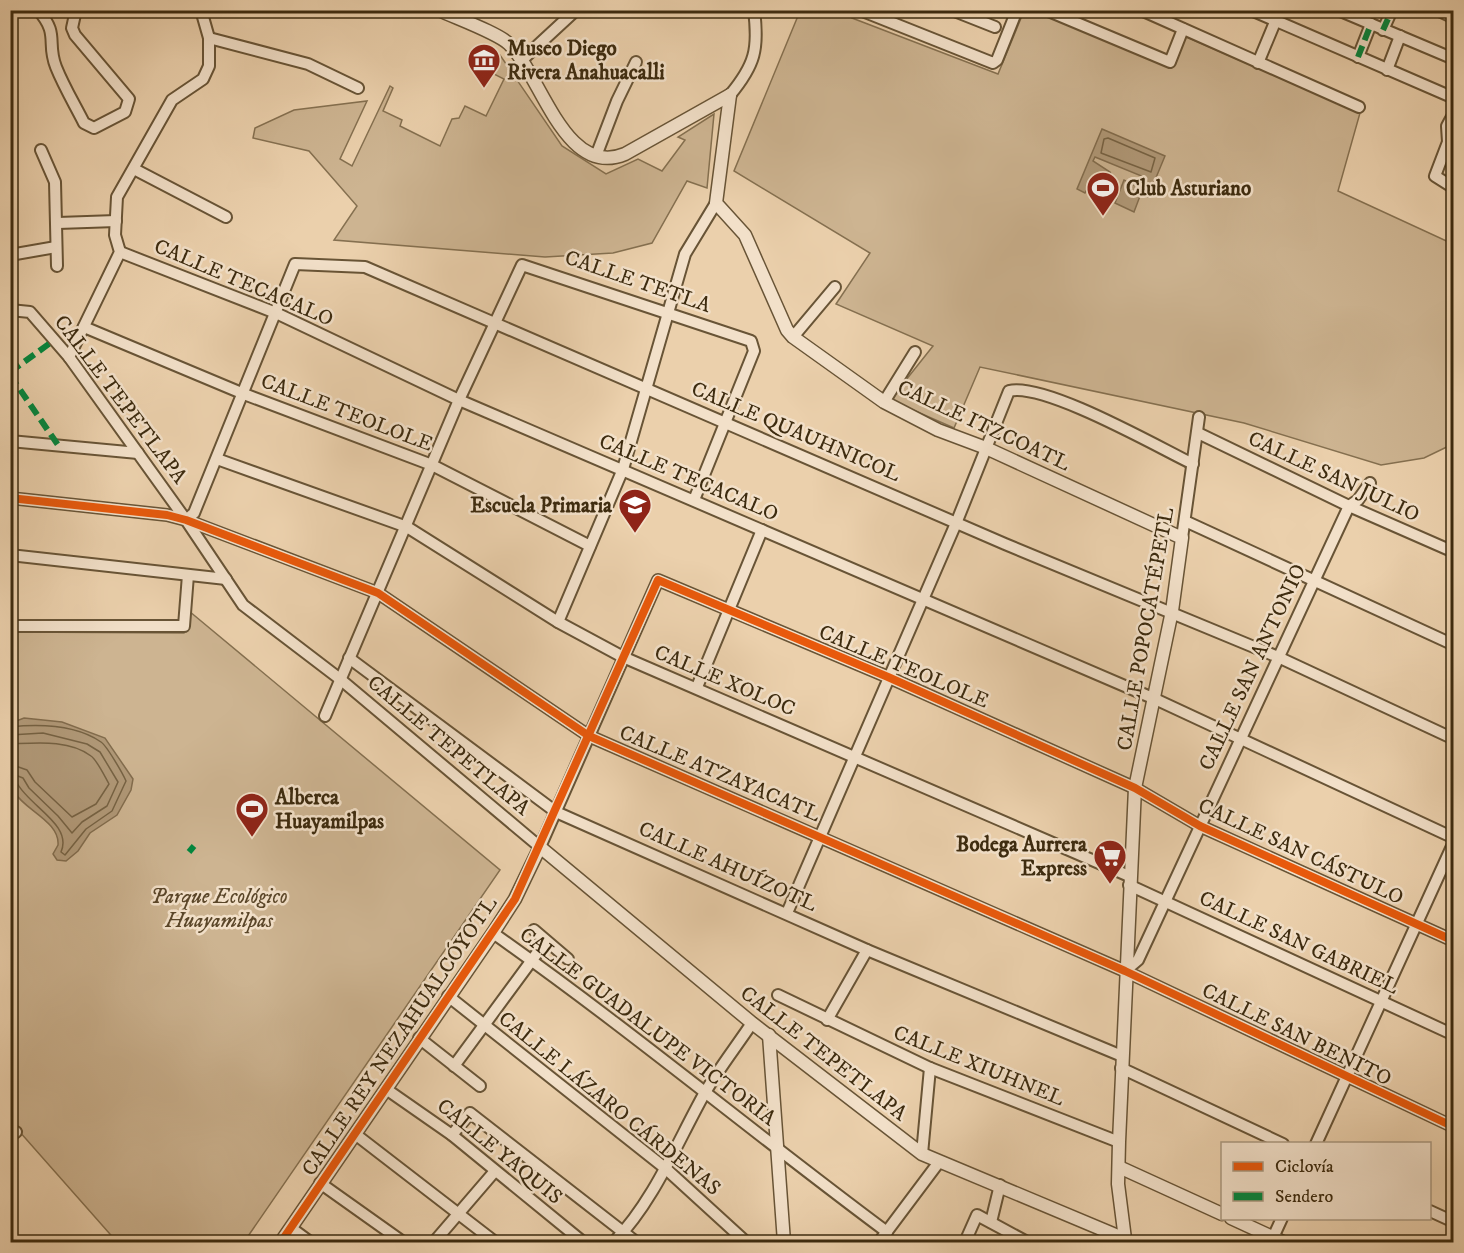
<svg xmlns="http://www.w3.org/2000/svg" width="1464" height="1253" font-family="'IM FELL DW Pica',serif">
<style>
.green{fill:#cdb491;stroke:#857050;stroke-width:1.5}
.water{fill:#b09877;stroke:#826c4d;stroke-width:1.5}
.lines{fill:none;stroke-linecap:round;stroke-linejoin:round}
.shore{stroke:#766243;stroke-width:1.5}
.minor-casing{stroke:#685436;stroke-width:14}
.tertiary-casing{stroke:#685436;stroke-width:15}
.minor{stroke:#f2e0c9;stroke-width:10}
.tertiary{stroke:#f2e0c9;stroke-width:12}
.quiet{stroke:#00873e;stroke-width:6;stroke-dasharray:12 6;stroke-linecap:butt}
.cycleway-casing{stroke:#f2e0c9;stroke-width:11}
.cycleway{stroke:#e8590c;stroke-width:8}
.labels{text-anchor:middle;stroke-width:5;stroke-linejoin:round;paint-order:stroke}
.poi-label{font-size:21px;font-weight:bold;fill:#3d2b0f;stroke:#f2e0c9;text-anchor:start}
.street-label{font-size:21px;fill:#3d2b0f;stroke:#f2e0c9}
.park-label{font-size:21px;font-style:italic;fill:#5a4629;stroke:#f2e0c9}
</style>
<rect width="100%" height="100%" fill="#ebd0ac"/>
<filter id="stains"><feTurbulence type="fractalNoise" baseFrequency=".00333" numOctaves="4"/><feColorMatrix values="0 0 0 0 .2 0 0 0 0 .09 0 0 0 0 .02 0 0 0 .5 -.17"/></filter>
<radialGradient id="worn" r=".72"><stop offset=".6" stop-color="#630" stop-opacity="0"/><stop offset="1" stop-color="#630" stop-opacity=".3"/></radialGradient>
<g class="green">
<polygon points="800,11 855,11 852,18 998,74 1024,11 1035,11 1168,67 1182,35 1360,113 1338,191 1453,244 1453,444 1424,458 1381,465 1244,423 980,367 954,428 890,400 933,346 836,304 870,253 734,171"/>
<polygon points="482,46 500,55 562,146 606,174 638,159 662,171 685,140 678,137 714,114 707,188 687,181 652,243 613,253 545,257 334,240 357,206 309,151 253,138 255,128 294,110 367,101 340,159 352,166 390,86 393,88 383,111 402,120 400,126 440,146 452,119 459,118 465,106 486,116 504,79 474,64"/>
<polygon points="189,611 500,870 244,1242 117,1242 11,1122 10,632 184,633 189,626"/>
</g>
<g class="water">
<polygon points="1102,129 1165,156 1148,197 1140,196 1134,212 1115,203 1124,180 1142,189 1145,182 1144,177 1095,157 1093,161 1110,172 1115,182 1104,189 1101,196 1097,197 1088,188 1085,193 1077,189"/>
<path d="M24 718 62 722 105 738 133 779 131 790 117 815 90 833 78 851 66 861 57 860 53 854 58 845C60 822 25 810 15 793 5 773 10 745 11 723Z"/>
</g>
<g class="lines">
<g class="shore">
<polygon points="1108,138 1155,158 1151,172 1101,153 1104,139"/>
<path d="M10 727C39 724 76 725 101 742 107 746 123 774 126 781L112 811 86 829 65 855 61 852C73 825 29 806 17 783L10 781"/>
<polyline points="10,735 43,733 87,744 100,752 118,782 107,806 82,822 72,833 58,816 29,788 23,778 10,773"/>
<path d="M10 744C35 743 69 739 91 756 97 760 105 777 109 784L96 804 72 817 35 782 27 770 10 764"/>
</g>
<g class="minor-casing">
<g id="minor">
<path d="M38 10C60 35 46 42 56 67 64 87 75 105 84 123L94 128 125 112 129 99 75 35 72 28 76 10"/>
<polyline points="860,10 993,63 997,60 1017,10"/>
<polyline points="952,10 995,27"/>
<polyline points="1046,10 1170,62 1183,29"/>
<polyline points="1141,10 1359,107"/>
<polyline points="1251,10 1454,98"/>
<polyline points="1338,10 1454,59"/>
<polyline points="1437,10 1454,18"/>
<polyline points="1383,30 1392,10"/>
<polyline points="209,38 308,64 358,88"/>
<polyline points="1358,57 1371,24"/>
<polyline points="523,59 576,10"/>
<polyline points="1258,63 1280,10"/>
<polyline points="1387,70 1400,36"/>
<path d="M730 95C755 65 759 49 754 10"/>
<polyline points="1454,113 1447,126 1448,142 1435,176 1454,188"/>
<polyline points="41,150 55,182 57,266"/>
<polyline points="596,156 617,101 636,62"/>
<polyline points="134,169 226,217"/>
<polyline points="58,223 116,221"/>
<polyline points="120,252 276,313 459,400 1155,699 1454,838"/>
<polyline points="10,255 56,247"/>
<polyline points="10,310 30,312 69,357 186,520 243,605 340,679 540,847 658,580 888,677 1135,788 1200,826 1454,941"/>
<polyline points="84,327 244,394 432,465 590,546"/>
<polyline points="793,337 835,287"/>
<polyline points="69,357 120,252 115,235 117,197 172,100 203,79 209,66 209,38 201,10"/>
<polyline points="884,402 915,352"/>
<polyline points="1198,433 1349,506 1454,552"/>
<polyline points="10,441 138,453"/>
<polyline points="217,459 407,527 558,622 623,657 1129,876"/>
<polyline points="1453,460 1454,460"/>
<polyline points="10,498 167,515 186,520 378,593 589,736 1125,971 1454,1127"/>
<polyline points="186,520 194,513 295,264 365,267 1005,544 1278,657 1454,739"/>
<polyline points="1185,521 1454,645"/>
<polyline points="1182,538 1199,417"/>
<polyline points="10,555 226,579"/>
<polyline points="558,622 623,469 685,254 716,203"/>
<polyline points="10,626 184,626 188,575"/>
<polyline points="349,658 556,812 867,950 1122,1056"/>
<polyline points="697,687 762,530"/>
<polyline points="325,716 459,400 522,265 751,341 754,351 694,500"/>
<polyline points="1129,885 1454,1035"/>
<path d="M787 913 957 521 1009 391C1044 382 1156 446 1193 464"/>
<polyline points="534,930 568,959"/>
<path d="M493 933C628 1028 755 1134 887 1232"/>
<polyline points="1125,971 1138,960 1349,506 1358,500 1370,483"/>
<polyline points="778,995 930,1068 1119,1142"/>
<polyline points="448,996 665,1168 746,1242"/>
<polyline points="827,1020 867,950"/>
<polyline points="419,1038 480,1086"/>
<polyline points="454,1066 546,941"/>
<polyline points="1121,1068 1283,1144"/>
<polyline points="386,1089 452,1135 583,1242"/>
<polyline points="355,1134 495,1242"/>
<polyline points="452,1135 470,1113 636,1242"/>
<polyline points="10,1136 16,1132"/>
<polyline points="1316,1144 1454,842"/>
<polyline points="922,1154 930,1068"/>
<polyline points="320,1183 403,1242"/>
<polyline points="1430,1211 1454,1222"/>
<polyline points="991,1222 1000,1185"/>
<polyline points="291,1228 310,1242"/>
<polyline points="10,1241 12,1242"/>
<polyline points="434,1242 495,1171"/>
<path d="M614 1242C653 1202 676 1145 703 1096 717 1071 736 1047 752 1023"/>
<polyline points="879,1242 939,1162"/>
<polyline points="965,1242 977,1215 1027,1242"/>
<polyline points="1271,1242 1282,1218"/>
</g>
</g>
<g class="tertiary-casing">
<g id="tertiary">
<path d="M439 10C456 18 498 33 509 44 541 75 565 179 625 154L730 95"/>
<polyline points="730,95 716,203 745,235 787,330 793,337 884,402 938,430 986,448 1182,538 1172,611 1135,788 1119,1142 1118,1184 1125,1239"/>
<polyline points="769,1035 784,1242"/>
<polyline points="1119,1167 1222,1214"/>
<polyline points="1231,1218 1283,1242"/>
<polyline points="281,1242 493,933 515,899 540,847 752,1023 922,1154 1125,1239"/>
</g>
</g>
<use href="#minor" class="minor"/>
<use href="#tertiary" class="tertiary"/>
<g class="quiet">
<polyline points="1383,30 1392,10"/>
<polyline points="1358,57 1371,24"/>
<polyline points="10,372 53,341"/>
<polyline points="10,375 58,445"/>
<polyline points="189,852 194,846"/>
</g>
<g class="cycleway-casing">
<g id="cycleway">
<polyline points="10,498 167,515 186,520 378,593 589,736 1125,971 1454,1127"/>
<polyline points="281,1242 515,899 658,580 888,677 1135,788 1200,826 1454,941"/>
</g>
</g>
<use href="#cycleway" class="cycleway"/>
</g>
<defs>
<g id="museum-pin" transform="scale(1.725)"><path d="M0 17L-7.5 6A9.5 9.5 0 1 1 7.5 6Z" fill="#8f2418" stroke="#f2e0c9"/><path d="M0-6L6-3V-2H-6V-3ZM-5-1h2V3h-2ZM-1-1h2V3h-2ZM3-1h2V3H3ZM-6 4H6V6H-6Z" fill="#fff"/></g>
<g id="stadium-pin" transform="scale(1.725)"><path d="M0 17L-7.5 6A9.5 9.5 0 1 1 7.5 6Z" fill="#8f2418" stroke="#f2e0c9"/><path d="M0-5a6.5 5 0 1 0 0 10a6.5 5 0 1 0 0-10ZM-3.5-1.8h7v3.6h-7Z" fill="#fff"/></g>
<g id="school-pin" transform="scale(1.725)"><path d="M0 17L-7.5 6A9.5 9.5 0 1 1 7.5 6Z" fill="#8f2418" stroke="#f2e0c9"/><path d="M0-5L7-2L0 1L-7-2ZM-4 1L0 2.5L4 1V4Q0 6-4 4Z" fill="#fff"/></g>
<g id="supermarket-pin" transform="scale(1.725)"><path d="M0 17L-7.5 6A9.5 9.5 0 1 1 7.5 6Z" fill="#8f2418" stroke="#f2e0c9"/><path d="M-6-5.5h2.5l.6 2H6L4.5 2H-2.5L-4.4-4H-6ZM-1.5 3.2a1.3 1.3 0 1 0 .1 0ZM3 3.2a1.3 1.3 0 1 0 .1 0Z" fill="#fff"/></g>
</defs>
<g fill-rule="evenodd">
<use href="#museum-pin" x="484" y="60"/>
<use href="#stadium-pin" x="1103" y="188"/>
<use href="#school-pin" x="635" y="505"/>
<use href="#stadium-pin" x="252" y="809"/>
<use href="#supermarket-pin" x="1110" y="856"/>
</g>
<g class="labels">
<g class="poi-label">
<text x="507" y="55">Museo Diego<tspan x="507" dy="24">Rivera Anahuacalli</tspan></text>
<text x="1126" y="195">Club Asturiano</text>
<text x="612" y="512" text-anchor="end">Escuela Primaria</text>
<text x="275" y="804">Alberca<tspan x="275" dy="24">Huayamilpas</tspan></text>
<text x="1087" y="851" text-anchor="end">Bodega Aurrera<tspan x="1087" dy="24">Express</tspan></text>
</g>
<g class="street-label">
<text transform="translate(638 281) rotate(19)" y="7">CALLE TETLA</text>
<text transform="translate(244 282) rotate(23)" y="7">CALLE TECACALO</text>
<text transform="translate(121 399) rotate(53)" y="7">CALLE TEPETLAPA</text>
<text transform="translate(347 412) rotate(21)" y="7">CALLE TEOLOLE</text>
<text transform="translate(984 425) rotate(25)" y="7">CALLE ITZCOATL</text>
<text transform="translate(796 431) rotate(23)" y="7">CALLE QUAUHNICOL</text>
<text transform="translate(1334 476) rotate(25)" y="7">CALLE SAN JULIO</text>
<text transform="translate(689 477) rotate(23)" y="7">CALLE TECACALO</text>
<text transform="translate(1145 629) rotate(-80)" y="7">CALLE POPOCATÉPETL</text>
<text transform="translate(904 666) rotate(23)" y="7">CALLE TEOLOLE</text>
<text transform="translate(1252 667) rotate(-65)" y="7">CALLE SAN ANTONIO</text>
<text transform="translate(725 680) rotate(23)" y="7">CALLE XOLOC</text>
<text transform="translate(449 745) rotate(40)" y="7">CALLE TEPETLAPA</text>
<text transform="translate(720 773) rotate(23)" y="7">CALLE ATZAYACATL</text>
<text transform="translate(1301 851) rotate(25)" y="7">CALLE SAN CÁSTULO</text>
<text transform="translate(728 866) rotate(24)" y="7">CALLE AHUÍZOTL</text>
<text transform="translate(1299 942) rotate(25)" y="7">CALLE SAN GABRIEL</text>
<text transform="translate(648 1026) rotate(37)" y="7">CALLE GUADALUPE VICTORIA</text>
<text transform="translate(1297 1034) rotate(26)" y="7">CALLE SAN BENITO</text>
<text transform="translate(399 1036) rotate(-56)" y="7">CALLE REY NEZAHUALCÓYOTL</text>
<text transform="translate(824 1053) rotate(38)" y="7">CALLE TEPETLAPA</text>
<text transform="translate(979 1065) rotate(22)" y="7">CALLE XIUHNEL</text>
<text transform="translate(610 1103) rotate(39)" y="7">CALLE LÁZARO CÁRDENAS</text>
<text transform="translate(500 1151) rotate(39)" y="7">CALLE YAQUIS</text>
</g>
<g class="park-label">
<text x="219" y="903">Parque Ecológico<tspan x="219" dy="24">Huayamilpas</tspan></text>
</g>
</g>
<rect width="1464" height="1253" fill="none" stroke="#ebd0ac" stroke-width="36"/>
<rect x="12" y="12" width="1440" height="1229" fill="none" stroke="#3d2b0f" stroke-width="3"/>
<rect x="18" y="18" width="1428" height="1217" fill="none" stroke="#3d2b0f" stroke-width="1.5"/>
<rect x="1221" y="1142" width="210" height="78" fill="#f2e0c9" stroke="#aa987f" stroke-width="1.5"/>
<rect x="1233" y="1162" width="30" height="9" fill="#e8590c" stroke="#aa987f" stroke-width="1.5"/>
<text x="1275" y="1172" font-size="18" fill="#3d2b0f">Ciclovía</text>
<rect x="1233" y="1192" width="30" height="9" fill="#00873e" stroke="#aa987f" stroke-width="1.5"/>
<text x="1275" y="1202" font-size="18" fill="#3d2b0f">Sendero</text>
<rect width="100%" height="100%" filter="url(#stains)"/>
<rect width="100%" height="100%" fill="url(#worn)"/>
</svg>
